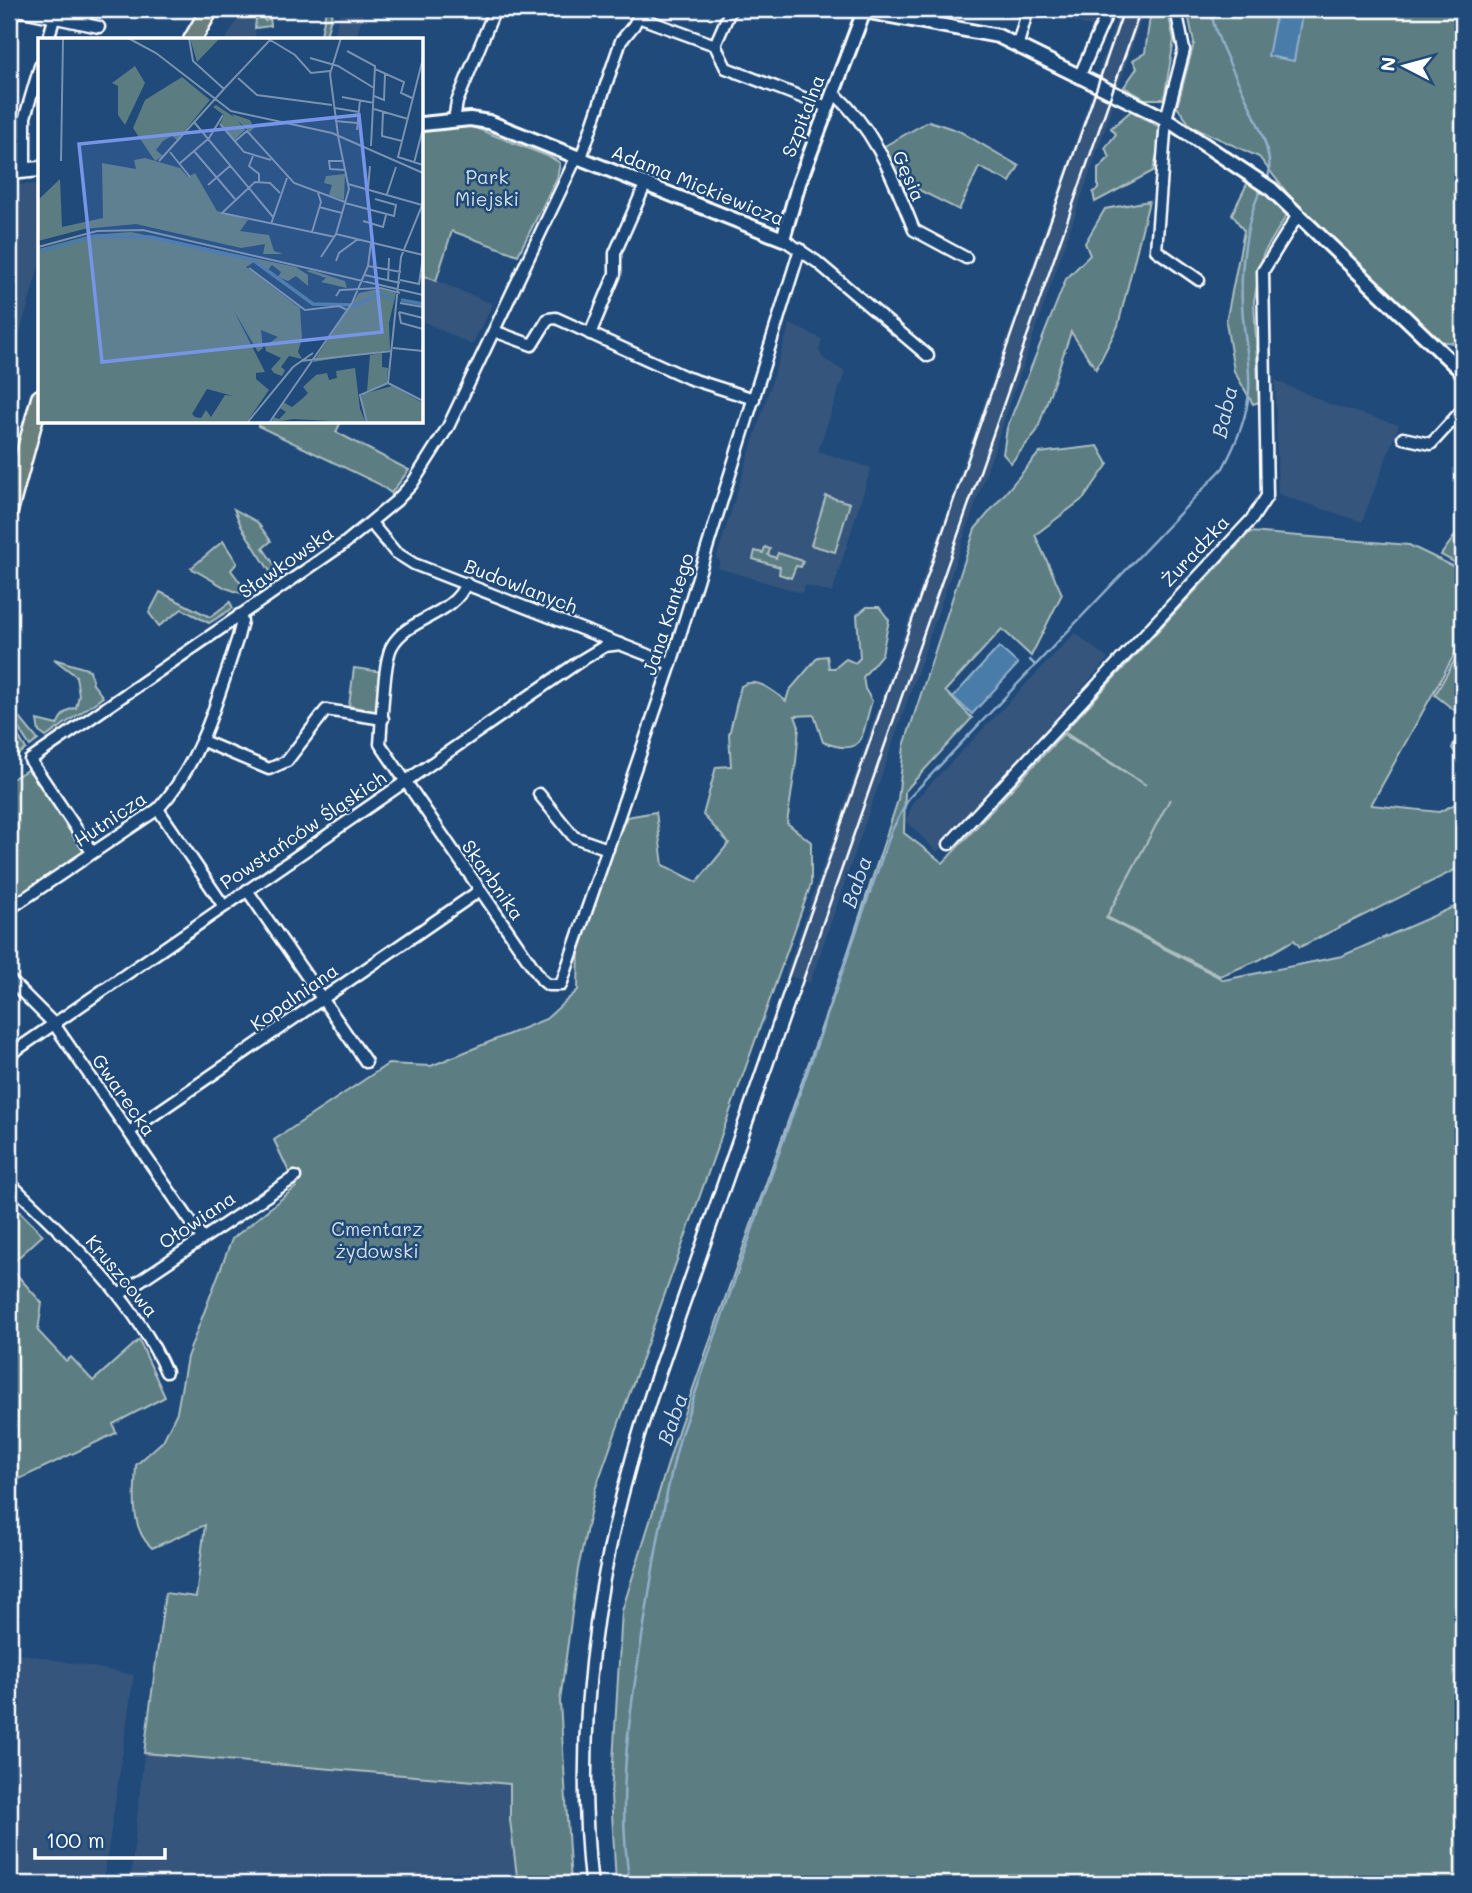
<svg xmlns="http://www.w3.org/2000/svg" width="1472" height="1893" font-family="Mali,sans-serif">
<style>
.built{fill:#34557d}
.green{fill:#5b7d82;stroke:#adbec0;stroke-width:2}
.water{fill:#4a7ba8;stroke:#92b0cb;stroke-width:2}
.lines{fill:none;stroke-linecap:round;stroke-linejoin:round}
.stream{stroke:#92b0cb;stroke-width:2.5}
.minor-casing{stroke:#fff;stroke-width:15}
.tertiary-casing{stroke:#fff;stroke-width:18}
.secondary-casing{stroke:#fff;stroke-width:19}
.primary-casing{stroke:#fff;stroke-width:21}
.minor{stroke:#1f4a7a;stroke-width:10}
.tertiary{stroke:#1f4a7a;stroke-width:12}
.secondary{stroke:#1f4a7a;stroke-width:14}
.primary{stroke:#6a807d;stroke-width:16}
.rail{stroke:#fff;stroke-width:2.5}
.labels{text-anchor:middle;stroke-width:5;stroke-linejoin:round;paint-order:stroke}
.street-label{font-size:19px;fill:#fff;stroke:#1f4a7a}
.park-label{font-size:19px;fill:#d6dee0;stroke:#1f4a7a}
.water-label{font-size:21px;font-style:italic;fill:#d2dee9;stroke:#1f4a7a}
.inset-river{fill:none;stroke:#4a7ba8;stroke-width:3.5}
.inset-road{fill:none;stroke:#7992af;stroke-width:2}
.view{fill:#7795e8;fill-opacity:0.15;stroke:#7795e8;stroke-width:3.5}
.inset-edge{fill:none;stroke:#fff;stroke-width:3.5}
</style>
<rect width="100%" height="100%" fill="#1f4a7a"/>
<filter id="ink" filterUnits="userSpaceOnUse"><feTurbulence type="fractalNoise" baseFrequency=".0143" numOctaves="2"/><feDisplacementMap in="SourceGraphic" scale="14" xChannelSelector="R" yChannelSelector="G"/><feConvolveMatrix kernelMatrix="1 2 1 2 8 2 1 2 1" color-interpolation-filters="sRGB"/></filter>
<g filter="url(#ink)">
<g class="built">
<polygon points="244,9 257,9 254,18 256,40 225,40"/>
<polygon points="341,9 364,9 356,40 333,40"/>
<polygon points="1078,9 1101,9 1094,28 1072,21"/>
<polygon points="1120,9 1145,9 1119,85 1097,75"/>
<polygon points="1093,90 1114,98 1107,123 810,983 785,975"/>
<polygon points="40,184 40,264 9,370 9,185"/>
<polygon points="422,275 493,304 472,345 422,321"/>
<polygon points="790,324 822,339 819,351 823,358 845,372 818,451 871,468 832,593 805,585 802,593 718,568 720,560 716,559"/>
<polygon points="1275,380 1332,405 1399,425 1362,522 1278,494"/>
<polygon points="1075,633 1108,659 937,852 906,821 913,802"/>
<polygon points="9,1651 134,1675 103,1884 9,1884"/>
<polygon points="144,1753 510,1784 510,1820 518,1884 130,1884"/>
</g>
<g class="green">
<polygon points="257,9 266,9 262,16 265,21 270,18 271,26 255,28"/>
<polygon points="326,9 333,9 325,40 320,40"/>
<polygon points="1151,9 1167,9 1174,40 1164,99 1145,99 1124,87 1137,68 1133,60 1145,53"/>
<polygon points="1187,9 1463,9 1463,361 1460,354 1460,344 1440,341 1370,278 1299,208 1259,157 1191,126 1177,107 1194,43"/>
<polygon points="1131,111 1163,129 1153,171 1095,202 1093,192 1098,189 1098,169 1110,157 1105,148 1116,134 1111,128"/>
<polygon points="929,121 959,131 1019,166 1010,182 979,167 959,210 901,181 881,148"/>
<polygon points="470,126 550,157 560,163 557,178 518,255 452,231 436,281 422,275 422,131"/>
<polygon points="1249,180 1288,213 1263,254 1254,301 1259,402 1253,404 1234,371 1226,322 1244,231 1232,214"/>
<polygon points="1149,201 1118,326 1096,369 1071,332 1037,431 1011,463 1003,454 1007,428 1066,279 1090,255 1085,243 1105,209"/>
<polygon points="259,422 341,422 336,432 409,470 391,493 379,484 258,426"/>
<polygon points="1098,446 1108,464 1084,498 1035,535 1062,594 1031,656 1002,629 945,691 972,718 905,791 904,833 943,863 1063,734 1146,785 1064,732 1250,532 1409,545 1463,571 1463,639 1371,805 1439,812 1463,800 1463,866 1300,947 1294,940 1259,960 1220,976 1107,917 1170,799 1106,918 1224,980 1342,956 1463,903 1463,1884 616,1884 611,1795 622,1611 679,1428 846,958 898,800 904,746 975,529 1039,453"/>
<polygon points="826,496 850,503 835,552 811,545"/>
<polygon points="234,509 257,522 271,541 263,548 280,573 258,589 257,583 271,573 241,526"/>
<polygon points="1454,537 1463,544 1463,567 1441,555"/>
<polygon points="223,541 237,563 231,570 242,585 251,588 249,596 226,588 191,568"/>
<polygon points="765,547 770,549 768,555 776,558 778,553 803,561 801,567 796,566 791,578 779,574 780,567 753,559 755,551 763,553"/>
<polygon points="160,592 210,617 230,602 233,608 209,623 182,609 159,626 149,613"/>
<path d="M867 607H879L889 620 882 654 863 677 865 689 872 701C861 733 867 759 823 742L814 715 795 716 799 727 796 762 787 823 811 842V884L595 1490 578 1569 560 1701 571 1884H518L510 1820V1784L144 1753 165 1593 196 1597 205 1525 152 1548C129 1528 135 1493 136 1465L163 1441 177 1412 187 1357 232 1239 296 1187 274 1140 388 1064 431 1066 546 1019 578 990 579 946 608 857 627 817 656 812 663 865 697 882 729 843 703 815 716 767 731 766 729 735 741 686C757 676 774 692 786 701L789 691 818 657 827 656 829 668H835L846 659 855 663 860 658 857 615Z"/>
<polygon points="1463,645 1463,717 1435,695"/>
<path d="M54 659 90 670 93 684 103 697 46 737 39 732 37 720 57 725C60 717 67 708 76 708L79 695 76 676Z"/>
<polygon points="354,668 383,672 378,712 349,706"/>
<polygon points="9,714 20,718 38,740 30,746"/>
<polygon points="1463,720 1463,764 1452,748"/>
<polygon points="9,721 26,749 9,761"/>
<polygon points="27,770 36,777 84,852 9,903 9,781"/>
<polygon points="9,1201 43,1235 9,1266 42,1303 38,1331 66,1361 71,1357 93,1381 139,1340 165,1397 113,1424 116,1433 9,1484"/>
</g>
<g class="water">
<polygon points="1277,9 1303,9 1294,61 1268,56"/>
<polygon points="999,647 1018,664 972,714 953,697"/>
</g>
<g class="lines">
<g class="stream">
<path d="M1211 9C1214 55 1286 148 1266 182"/>
<polyline points="1030,660 1035,665"/>
<path d="M630 1884C615 1795 631 1701 646 1613 655 1553 665 1493 681 1434L891 832 909 798 1223 468C1236 444 1247 419 1249 391 1251 363 1243 333 1242 304 1240 272 1246 216 1262 188"/>
</g>
<g class="minor-casing">
<g id="minor">
<polyline points="13,9 99,27"/>
<polyline points="848,9 862,14"/>
<polyline points="1176,9 1184,50 1166,119 1156,250 1199,280"/>
<polyline points="638,17 715,45"/>
<polyline points="79,23 91,9"/>
<polyline points="48,40 54,19"/>
<polyline points="1018,44 1028,9"/>
<polyline points="715,45 726,68 827,107"/>
<polyline points="715,45 731,9"/>
<polyline points="1080,75 1109,9"/>
<path d="M833 92C877 132 892 176 914 230L966 258"/>
<polyline points="454,120 457,102 495,9"/>
<polyline points="581,158 621,41 634,25 642,9"/>
<polyline points="25,170 25,117 40,66"/>
<polyline points="783,239 817,262 928,356"/>
<polyline points="494,331 532,345 548,319 556,318 688,378 754,399"/>
<polyline points="590,334 615,274 615,253 646,183"/>
<polyline points="1403,438 1431,444 1463,409"/>
<polyline points="371,523 395,552 414,564 671,664"/>
<path d="M466 583C454 616 408 617 392 646 383 661 382 723 380 744L542 980 548 985H561L671 664 800 249"/>
<polyline points="203,741 269,769 287,761 326,710 383,719"/>
<polyline points="539,794 574,837 608,849"/>
<polyline points="158,809 223,905"/>
<polyline points="949,844 1252,519 1267,496 1263,271 1298,215"/>
<polyline points="92,852 30,760 345,543 396,501 412,484 448,427 577,156"/>
<polyline points="247,890 366,1062"/>
<path d="M9 909 158 809C202 761 218 697 238 637L242 621 239 615"/>
<polyline points="9,979 54,1024 202,1238"/>
<polyline points="9,1055 580,661 605,646 621,644"/>
<polyline points="129,1132 479,891"/>
<path d="M9 1182C68 1240 132 1294 166 1372"/>
<polyline points="120,1294 295,1177"/>
</g>
</g>
<g class="tertiary-casing">
<polyline id="tertiary" points="422,124 470,119 489,122 783,239 799,183 864,11 998,36 1166,119 1271,189 1463,373"/>
</g>
<g class="secondary-casing">
<polyline id="secondary" points="9,172 40,169"/>
</g>
<g class="primary-casing">
<g id="primary">
<polyline points="192,40 210,9"/>
<polyline points="9,511 40,398"/>
</g>
</g>
<use href="#minor" class="minor"/>
<use href="#tertiary" class="tertiary"/>
<use href="#secondary" class="secondary"/>
<use href="#primary" class="primary"/>
<g class="rail">
<path d="M584 1884C565 1703 596 1538 653 1367L1124 9"/>
<path d="M598 1884C580 1717 605 1552 659 1394L1141 9"/>
</g>
</g>
</g>
<g class="labels">
<g class="street-label">
<text transform="translate(803 116) rotate(-69)" y="7">Szpitalna</text>
<text transform="translate(909 176) rotate(66)" y="7">Gęsia</text>
<text transform="translate(698 185) rotate(22)" y="7">Adama Mickiewicza</text>
<text transform="translate(1195 551) rotate(-47)" y="7">Żuradzka</text>
<text transform="translate(286 562) rotate(-35)" y="7">Sławkowska</text>
<text transform="translate(521 586) rotate(21)" y="7">Budowlanych</text>
<text transform="translate(668 614) rotate(-72)" y="7">Jana Kantego</text>
<text transform="translate(110 819) rotate(-34)" y="7">Hutnicza</text>
<text transform="translate(303 830) rotate(-34)" y="7">Powstańców Śląskich</text>
<text transform="translate(493 880) rotate(55)" y="7">Skarbnika</text>
<text transform="translate(294 997) rotate(-35)" y="7">Kopalniana</text>
<text transform="translate(124 1095) rotate(55)" y="7">Gwarecka</text>
<text transform="translate(197 1220) rotate(-34)" y="7">Ołowiana</text>
<text transform="translate(122 1276) rotate(50)" y="7">Kruszcowa</text>
</g>
<g class="park-label">
<text x="487" y="184">Park<tspan x="487" dy="22">Miejski</tspan></text>
<text x="377" y="1236">Cmentarz<tspan x="377" dy="22">żydowski</tspan></text>
</g>
<g class="water-label">
<text transform="translate(1225 412) rotate(-77)" y="7">Baba</text>
<text transform="translate(857 882) rotate(-71)" y="7">Baba</text>
<text transform="translate(673 1419) rotate(-71)" y="7">Baba</text>
</g>
</g>
<g transform="translate(38 38)">
<rect width="385" height="385" fill="#1f4a7a"/>
<path d="M152 0H182L159 24ZM97 28 107 45 87 87 80 77V48L74 45ZM144 39 172 62 139 102 134 98 125 103 118 112 125 118 117 123 95 90 107 62ZM178 67 196 79 194 76 212 82 216 90 212 94 200 83 207 92 196 102 182 86 186 77 175 69 170 72ZM107 120 142 130 150 139 157 135 179 173 210 182 202 193 231 197 236 213 245 216H225L227 206 203 210 98 186 46 191 0 203V162L22 141 24 189 65 180 64 125 98 131 96 122ZM307 136 306 162 291 157 294 147 286 145 288 138ZM93 194 258 229 270 237V248L258 238 250 243 240 239 243 234 234 227 230 232 218 223 208 229 262 270 264 300 260 314 264 321 251 318 243 329 247 332 244 338 236 335 233 331 243 320 228 313 227 308 240 299 223 292 225 310 220 314 196 273 227 334 218 335V341L231 352 208 385H0V211L53 197ZM169 351 195 358 187 357 173 379 168 372 163 380 157 379 154 376ZM273 232 307 243 309 250 283 244 288 240 268 233ZM341 251 358 255 351 285 352 312 275 324 321 255ZM344 315V329L350 330 349 346 329 353 332 317ZM317 330 322 371 328 385 255 381 233 385 236 379 241 381 248 374 242 370 245 364 254 369 265 360 270 355 265 349 278 337 289 335 291 342 299 340 298 333ZM354 348 385 365V385H330L322 361 325 356Z" fill="#5b7d82" fill-rule="evenodd"/>
<path class="inset-river" d="M0 214 57 198 113 199 215 222 275 266 318 267 341 256 356 261M363 262 385 266"/>
<path class="inset-road" d="M90 0 118 15 193 73 294 95 385 135M151 0 155 23 186 51M229 0 257 17 273 35 292 33M309 13 337 28 333 108M272 20 300 28 336 50M385 20 360 119 385 127M337 31 366 44 363 55 374 60M200 40 219 57 294 67M184 53 232 2M336 58 346 62 347 36M304 59 336 65M297 70 321 74M336 71 370 81M345 74 344 98 364 103M297 83 319 85M156 84 235 179M182 86 206 114 233 122M319 92 322 62M300 97 292 36 303 0M196 104 209 93 256 145 307 164M156 113 197 161M132 114 152 139M215 118 211 128 221 136V144M23 123 25 0M121 123 186 51M305 123H291L292 131 307 132M376 125 385 90M141 126 171 100 185 77M310 146 384 167M170 147 193 127M330 151 332 128M242 155 232 145 217 144 184 175 297 199M349 156 358 129M307 165 356 178 358 167 337 161M281 169 304 175M325 183 345 189 348 177M233 186 249 140M274 194 283 164 280 155M298 196 385 217M0 209 59 193 105 192 385 257M283 219 298 196 311 151 300 98M298 223 301 215 320 201M330 228 363 234M211 230 267 272 301 268 309 272M327 237 362 245M362 242 381 246 385 219M350 244 351 220M298 258 302 252 342 250 362 255M362 265 385 269M361 274 363 285 385 291M361 274 385 280M355 310 385 313M263 323 354 313M350 345 363 219 385 165M350 345 385 363M209 385 255 329 275 315M231 385 314 265 330 228 333 205M329 385 322 357 350 345"/>
<path class="view" d="M321 77 344 294 64 324 41 106Z"/>
<rect width="385" height="385" class="inset-edge"/>
</g>
<rect width="1472" height="1893" fill="none" stroke="#1f4a7a" stroke-width="35"/>
<rect x="18" y="18" width="1437" height="1858" fill="none" stroke="#fff" stroke-width="2.5" filter="url(#ink)"/>
<g transform="translate(1405 66) rotate(276)" stroke="#1f4a7a" stroke-width="5" paint-order="stroke">
<path d="M0-5L12 26L0 18L-12 26Z" fill="#ffffff"/>
<text y="-10" font-size="19" font-weight="bold" text-anchor="middle" fill="#ffffff">N</text>
</g>
<path d="M35 1848v10h130v-10" fill="none" stroke="#ffffff" stroke-width="3.5"/>
<text x="46" y="1848" font-size="21" fill="#ffffff" stroke="#1f4a7a" stroke-width="5" paint-order="stroke">100 m</text>
</svg>
